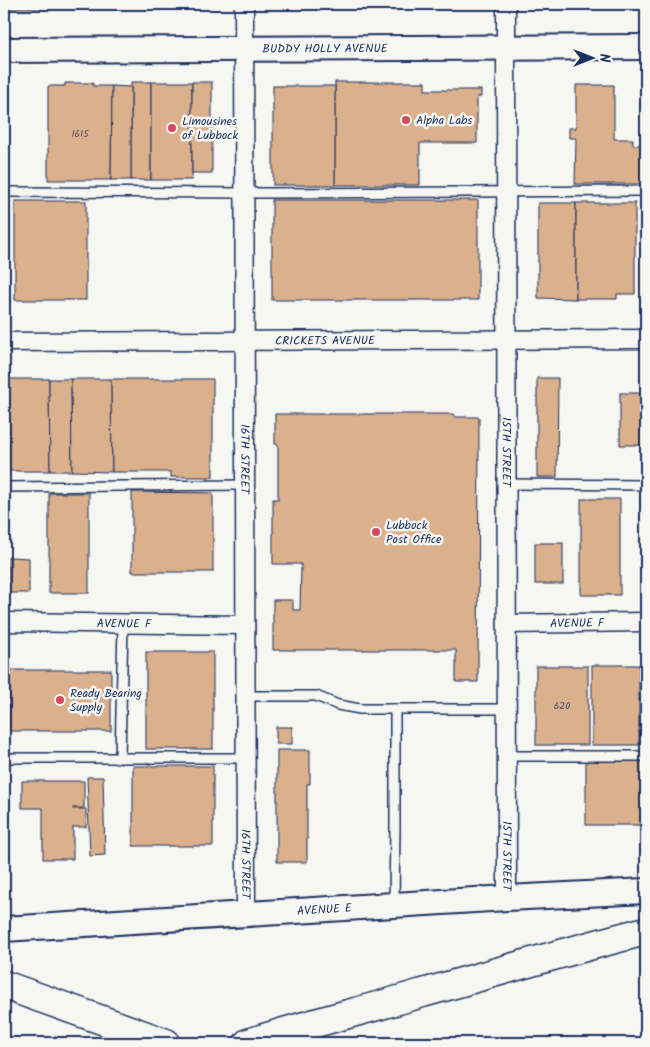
<svg xmlns="http://www.w3.org/2000/svg" width="650" height="1047" font-family="Kalam,sans-serif">
<style>
.building{fill:#dbb08c;stroke:#1b2f5e}
.lines{fill:none;stroke-linecap:round;stroke-linejoin:round}
.service-casing{stroke:#1b2f5e;stroke-width:12}
.minor-casing{stroke:#1b2f5e;stroke-width:21}
.secondary-casing{stroke:#1b2f5e;stroke-width:28}
.motorway-casing{stroke:#1b2f5e;stroke-width:31}
.service{stroke:#f6f6f2;stroke-width:9}
.minor{stroke:#f6f6f2;stroke-width:18}
.secondary{stroke:#f6f6f2;stroke-width:24}
.motorway{stroke:#f6f6f2;stroke-width:28}
.poi-dot{fill:#d1495b;stroke:#f6f6f2;stroke-width:2}
.labels{text-anchor:middle;stroke-width:5;stroke-linejoin:round;paint-order:stroke}
.number-label{font-size:10px;fill:#4b4f6a}
.street-label{font-size:12px;fill:#1b2f5e;stroke:#f6f6f2}
.poi-label{font-size:12px;fill:#1b2f5e;stroke:#f6f6f2;text-anchor:start}
</style>
<rect width="100%" height="100%" fill="#f6f6f2"/>
<filter id="ink" filterUnits="userSpaceOnUse"><feTurbulence type="fractalNoise" baseFrequency=".02" numOctaves="2"/><feDisplacementMap in="SourceGraphic" scale="10" xChannelSelector="R" yChannelSelector="G"/><feConvolveMatrix kernelMatrix="1 2 1 2 8 2 1 2 1" color-interpolation-filters="sRGB"/></filter>
<g filter="url(#ink)">
<g class="building">
<rect x="6" y="4" width="42" height="4"/>
<rect x="48" y="4" width="20" height="4"/>
<polygon points="393,4 475,4 475,7 393,6"/>
<rect x="131" y="82" width="20" height="98"/>
<rect x="151" y="82" width="41" height="98"/>
<rect x="192" y="82" width="20" height="91"/>
<polygon points="335,82 425,82 425,90 481,90 481,97 477,97 477,143 420,143 420,185 335,185"/>
<polygon points="65,83 93,83 93,86 112,86 111,180 48,180 48,86 65,86"/>
<polygon points="576,85 614,85 614,139 633,139 633,145 646,145 646,184 575,184 576,138 569,138 569,128 576,128"/>
<polygon points="112,86 131,87 131,180 111,180"/>
<rect x="273" y="86" width="62" height="99"/>
<rect x="272" y="200" width="206" height="100"/>
<rect x="15" y="201" width="71" height="99"/>
<polygon points="538,203 576,203 576,299 538,298"/>
<polygon points="576,203 635,203 635,294 617,294 617,299 576,299"/>
<polygon points="537,378 558,378 557,477 537,477"/>
<polygon points="8,379 49,379 50,471 8,471"/>
<polygon points="49,379 71,379 72,471 50,471"/>
<polygon points="71,379 111,379 112,472 72,471"/>
<polygon points="111,379 213,379 213,477 171,477 171,472 112,472"/>
<rect x="620" y="393" width="22" height="52"/>
<polygon points="275,414 454,414 454,417 479,417 478,682 456,682 456,650 273,650 273,600 293,600 293,610 300,610 301,564 273,564 273,499 278,499 278,444 275,444"/>
<polygon points="132,492 213,493 213,572 132,572"/>
<rect x="49" y="493" width="40" height="100"/>
<rect x="581" y="499" width="39" height="96"/>
<rect x="535" y="543" width="28" height="41"/>
<polygon points="8,557 29,558 29,593 8,593"/>
<rect x="146" y="652" width="67" height="97"/>
<rect x="592" y="665" width="47" height="80"/>
<rect x="536" y="666" width="52" height="79"/>
<rect x="643" y="666" width="3" height="80"/>
<rect x="9" y="670" width="102" height="61"/>
<rect x="276" y="727" width="16" height="17"/>
<polygon points="277,750 310,750 310,784 307,784 307,862 277,862"/>
<rect x="586" y="761" width="60" height="64"/>
<rect x="133" y="766" width="80" height="80"/>
<polygon points="87,777 103,777 105,855 90,856"/>
<polygon points="22,781 84,781 84,808 73,808 73,809 86,809 86,827 73,827 73,859 43,859 43,808 22,808"/>
</g>
<g class="lines">
<g class="service-casing">
<g id="service">
<polyline points="4,192 269,193 646,191"/>
<polyline points="507,484 646,485"/>
<polyline points="4,487 245,485"/>
<polyline points="245,696 316,696 338,705 360,709 395,709"/>
<polyline points="507,756 646,756"/>
<polyline points="4,758 245,758"/>
<polyline points="120,758 123,624"/>
<polyline points="394,905 395,828 395,709 507,709"/>
</g>
</g>
<g class="minor-casing">
<g id="minor">
<path id="s1" d="M244 4 246 915"/>
<path id="s2" d="M506 4 507 898"/>
<path id="s3" d="M4 342 646 339"/>
<path id="s4" d="M4 622 245 625"/>
<path id="s5" d="M507 624 646 622"/>
</g>
</g>
<g class="secondary-casing">
<g id="secondary">
<path id="s6" d="M4 50 646 47"/>
<path id="s7" d="M4 929 507 898 646 891"/>
</g>
</g>
<g class="motorway-casing">
<g id="motorway">
<polyline points="4,985 166,1043"/>
<path d="M248 1043C304 1025 362 1011 419 994 495 973 570 950 646 931"/>
</g>
</g>
<use href="#service" class="service"/>
<use href="#minor" class="minor"/>
<use href="#secondary" class="secondary"/>
<use href="#motorway" class="motorway"/>
</g>
</g>
<g class="poi-dot">
<circle cx="406" cy="120" r="5"/>
<circle cx="172" cy="128" r="5"/>
<circle cx="376" cy="532" r="5"/>
<circle cx="60" cy="700" r="5"/>
</g>
<g class="labels">
<g class="number-label">
<text x="80" y="137">1615</text>
<text x="562" y="709">620</text>
</g>
<g class="street-label">
<text dy="4" stroke="none"><textPath href="#s6" startOffset="321">BUDDY HOLLY AVENUE</textPath></text>
<text dy="4" stroke="none"><textPath href="#s3" startOffset="321">CRICKETS AVENUE</textPath></text>
<text dy="4" stroke="none"><textPath href="#s2" startOffset="448">15TH STREET</textPath></text>
<text dy="4" stroke="none"><textPath href="#s1" startOffset="455">16TH STREET</textPath></text>
<text dy="4" stroke="none"><textPath href="#s5" startOffset="70">AVENUE F</textPath></text>
<text dy="4" stroke="none"><textPath href="#s4" startOffset="120">AVENUE F</textPath></text>
<text dy="4" stroke="none"><textPath href="#s2" startOffset="852">15TH STREET</textPath></text>
<text dy="4" stroke="none"><textPath href="#s1" startOffset="860">16TH STREET</textPath></text>
<text dy="4" stroke="none"><textPath href="#s7" startOffset="321">AVENUE E</textPath></text>
</g>
<g class="poi-label">
<text x="416" y="124">Alpha Labs</text>
<text x="182" y="125">Limousines<tspan x="182" dy="14">of Lubbock</tspan></text>
<text x="386" y="529">Lubbock<tspan x="386" dy="14">Post Office</tspan></text>
<text x="70" y="697">Ready Bearing<tspan x="70" dy="14">Supply</tspan></text>
</g>
</g>
<rect width="650" height="1047" fill="none" stroke="#f6f6f2" stroke-width="20"/>
<rect x="10" y="10" width="630" height="1027" fill="none" stroke="#1b2f5e" stroke-width="2" filter="url(#ink)"/>
<g transform="translate(592 58) rotate(90)" stroke="#f6f6f2" stroke-width="4" paint-order="stroke">
<path d="M0-4L9 19L0 12L-9 19Z" fill="#1b2f5e"/>
<text y="-8" font-size="14" font-weight="bold" text-anchor="middle" fill="#1b2f5e">N</text>
</g>
</svg>
